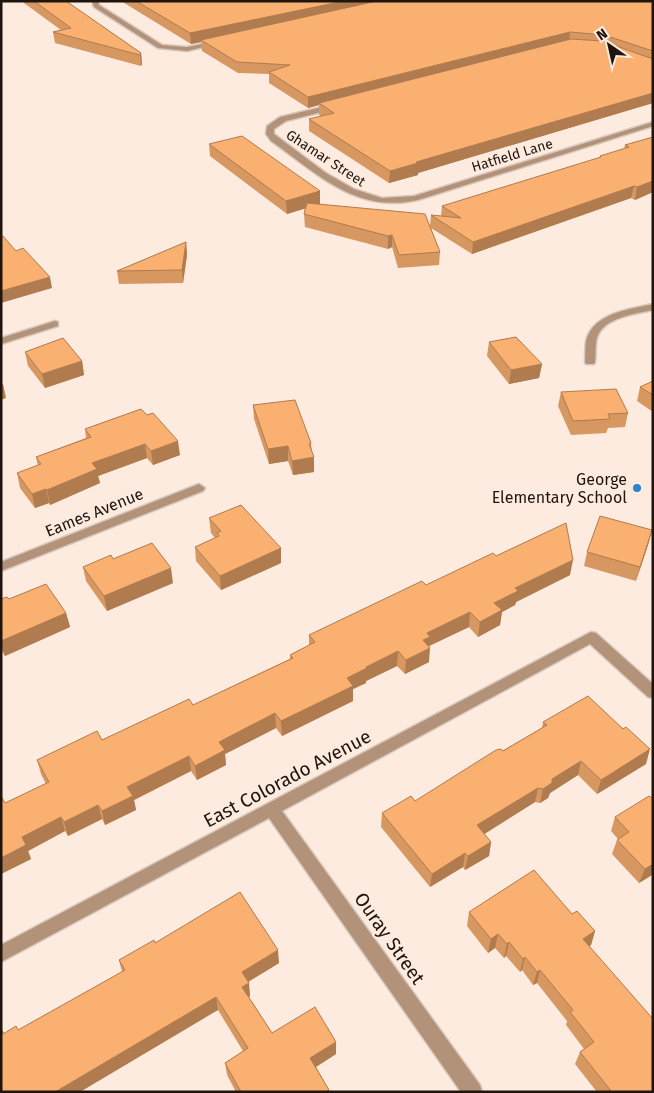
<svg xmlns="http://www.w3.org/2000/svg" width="654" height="1093" font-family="'Fira Sans',sans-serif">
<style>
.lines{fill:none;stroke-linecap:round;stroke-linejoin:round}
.street-casing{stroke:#d9c9bd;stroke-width:3}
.street{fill:#b29279;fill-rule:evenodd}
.wall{fill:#d79761}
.shaded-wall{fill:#af7b4f}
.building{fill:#fab071;stroke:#af7b4f}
.poi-dot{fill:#2d81cf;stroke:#fcebde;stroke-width:2}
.labels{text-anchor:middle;stroke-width:4.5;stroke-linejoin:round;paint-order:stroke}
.far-street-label{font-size:14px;fill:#1f150e;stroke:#fcebde}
.poi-label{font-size:16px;fill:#1f150e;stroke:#fcebde;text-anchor:end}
.street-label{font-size:16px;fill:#1f150e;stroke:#fcebde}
.near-street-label{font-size:19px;fill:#1f150e;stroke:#fcebde}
</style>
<rect width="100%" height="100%" fill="#fcebde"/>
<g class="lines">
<g class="street-casing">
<g id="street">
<polygon points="92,1 98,1 99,5 162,45 187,47 218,41 221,43 187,51 158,48 94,7"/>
<path d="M335 104H338V108L286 121 274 129V134L326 173 354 189 382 198 414 196 653 122V126L418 200C356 214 318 174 271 141L266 134 267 126 280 117Z"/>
<path d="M653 304V310C636 314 603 317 597 338 595 345 596 354 595 362L594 364H586L585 362C586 354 584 343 588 335 599 312 631 309 653 304Z"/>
<polygon points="55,321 58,322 58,326 1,344 1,338"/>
<polygon points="199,484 205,488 203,491 1,571 1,562"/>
<polygon points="591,632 596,633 653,684 653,698 648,697 590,644 282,811 480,1085 482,1092 461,1092 269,818 1,962 1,945"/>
</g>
</g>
<use href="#street" class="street"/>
</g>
<g class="wall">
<polygon points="24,1 66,1 141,53 142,64 141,66 55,43 53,32 61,30 24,3"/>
<polygon points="121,1 653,1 653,103 418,173 418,175 389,183 309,131 309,119 321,116 319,115 319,105 308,108 269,83 269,74 238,73 202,51 201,42 191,44"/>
<polygon points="653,137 653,192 635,200 631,198 472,254 431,228 440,252 439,265 398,268 392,247 388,249 305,227 304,214 305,208 287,214 210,156 209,144 320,191 320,204 430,226 431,215 441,216 442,206 599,158 600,156 624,149 625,145"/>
<polygon points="186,242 187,255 183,283 119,284 117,271"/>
<polygon points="489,342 542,364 539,378 509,384 487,356"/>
<polygon points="25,352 82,361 84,375 45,388 28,366"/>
<polygon points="653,381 653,412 637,401 640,387"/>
<polygon points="561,392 628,413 625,427 608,428 606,433 571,435 558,406"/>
<polygon points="253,405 311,443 314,472 293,475 288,461 269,464 254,419"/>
<polygon points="141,409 180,455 153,465 147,458 98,476 100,483 50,505 49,503 35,508 20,488 17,473 38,466 36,457 86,438 85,429"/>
<polygon points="209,518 281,563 221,590 196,561 195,547 215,538 211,533"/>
<polygon points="652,530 648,545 636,581 584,566 587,552"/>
<polygon points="496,556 570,575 516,602 515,605 502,612 500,625 478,637 469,627 429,646 429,662 405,674 397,666 366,681 366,683 353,689 353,701 282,736 276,728 225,754 226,765 197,780 191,771 134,800 136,810 105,825 102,819 68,836 65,831 28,851 31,859 1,874 1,796 5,803 46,784 41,774 37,760 102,740 193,705 290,659 290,655 309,645 309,635"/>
<polygon points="113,559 173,583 107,611 86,581 83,567"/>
<polygon points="1,599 9,599 66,613 70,627 5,656 1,650"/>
<polygon points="543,722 623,729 646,764 597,794 578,775 550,793 548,798 540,803 535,802 484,834 491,842 489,856 465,870 463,867 430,887 381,827 382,813 415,801 542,728"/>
<polygon points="653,799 653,875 652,875 639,883 612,854 617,840 618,839 611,831 615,817"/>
<polygon points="469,912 572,914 595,931 591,945 589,946 653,1092 597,1092 575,1064 580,1052 584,1049 566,1025 567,1021 537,983 533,985 522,970 520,972 506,956 504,958 495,948 488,953 467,926"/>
<polygon points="155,943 279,963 248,982 250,996 249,997 272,1033 336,1054 316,1067 329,1090 329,1092 236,1092 227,1075 225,1063 243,1051 218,1010 1,1092 1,1028 4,1033 18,1030 122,972 119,960"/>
</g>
<g class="shaded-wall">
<polygon points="344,1 392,1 201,40 201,42 191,44 190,33"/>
<polygon points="570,32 569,42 319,103 319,105 308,108 308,97"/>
<polygon points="141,53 142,64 141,66 140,55"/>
<polygon points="653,93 653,103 418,173 418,175 389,183 390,171 416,162"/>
<polygon points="653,181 653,192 635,200 637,187"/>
<polygon points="634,186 631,198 472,254 473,242"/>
<polygon points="320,191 320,204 287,214 286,201"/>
<polygon points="392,235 392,247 388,249 388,236"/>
<polygon points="186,242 187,255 183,283 182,270"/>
<polygon points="50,277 52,288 1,303 1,291"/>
<polygon points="82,361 84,375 45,388 42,374"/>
<polygon points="542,364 539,378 509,384 511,370"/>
<polygon points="3,384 6,398 1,400 1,385"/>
<polygon points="178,441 180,455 153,465 151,451"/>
<polygon points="145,444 147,458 98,476 100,483 50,505 47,490 92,463"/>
<polygon points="288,446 288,461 269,464 268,449"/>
<polygon points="314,457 314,472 293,475 292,461"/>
<polygon points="46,489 49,503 35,508 32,494"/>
<polygon points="652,530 648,545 636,581 640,567"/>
<polygon points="281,548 281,563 221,590 220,576"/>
<polygon points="573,560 570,575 516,602 515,605 502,612 500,625 478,637 480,622 494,603 515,588"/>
<polygon points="171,568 173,583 107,611 104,596"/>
<polygon points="470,612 469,627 429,646 430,648 429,662 405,674 406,660 427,633"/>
<polygon points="66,613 70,627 5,656 1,644 1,641"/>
<polygon points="398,651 397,666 366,681 366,683 353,689 353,701 282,736 281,721 347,678 366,667"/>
<polygon points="275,713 276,728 225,754 226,765 197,780 195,766 219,742"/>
<polygon points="650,749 646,764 597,794 601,780"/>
<polygon points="189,756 191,771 134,800 136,810 105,825 102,811 127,787"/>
<polygon points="581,761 578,775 550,793 548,798 540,803 543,789 552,779"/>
<polygon points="538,788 535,802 475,840 477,825"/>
<polygon points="98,805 102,819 68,836 64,822"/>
<polygon points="61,817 65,831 28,851 31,859 1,874 1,858 22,837"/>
<polygon points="491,842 489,856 465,870 468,856"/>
<polygon points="465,853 463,867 430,887 432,874"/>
<polygon points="653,864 652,875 639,883 645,869"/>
<polygon points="595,931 591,945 579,953 583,939"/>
<polygon points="498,934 495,948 488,953 491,939"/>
<polygon points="509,942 506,956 504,958 507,944"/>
<polygon points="278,950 279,963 243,985 242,972"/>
<polygon points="525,957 522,970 520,972 523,959"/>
<polygon points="540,970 537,983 533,985 537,972"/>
<polygon points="249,983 250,996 244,1000 242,987"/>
<polygon points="216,997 218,1010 80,1092 55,1092"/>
<polygon points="336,1042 336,1054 311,1070 310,1058"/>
</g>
<g class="building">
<polygon points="34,1 66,1 141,53 140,55 53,32 71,28"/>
<polygon points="136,1 344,1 190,33"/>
<polygon points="377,1 653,1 653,51 604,35 570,32 308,97 269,72 290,65 237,62 201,40"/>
<polygon points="571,39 602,41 653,59 653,93 416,162 418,163 390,171 309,119 334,113 319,103"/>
<polygon points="242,136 320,191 286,201 209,144"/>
<polygon points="653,137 653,181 637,187 634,186 473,242 431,215 461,218 442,206 601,157 600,156 629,147 625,145"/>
<polygon points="307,203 425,214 440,252 399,255 392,235 388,236 304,214"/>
<polygon points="3,236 16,251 23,248 50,277 1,291 1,237"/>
<polygon points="186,242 182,270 117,271"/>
<polygon points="516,337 542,364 511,370 489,342"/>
<polygon points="63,338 82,361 42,374 25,352"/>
<polygon points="653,381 653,395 640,387"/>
<polygon points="616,389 628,413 608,414 610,419 573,421 561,392"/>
<polygon points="295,400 311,443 309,444 314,457 292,461 288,446 268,449 253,405"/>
<polygon points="141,409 147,415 153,413 178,441 151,451 145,444 92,463 97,469 47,490 46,489 32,494 17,473 41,464 36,457 91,437 85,429"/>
<polygon points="241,505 281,548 220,576 195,547 219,536 217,533 221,531 209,518"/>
<polygon points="600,516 652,530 640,567 587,552"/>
<polygon points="566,523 573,560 515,588 518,591 494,603 502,610 480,622 470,612 427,633 430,637 423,640 430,648 406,660 398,651 366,667 367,668 347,678 353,686 281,721 275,713 219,742 225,750 195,766 189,756 127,787 133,796 102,811 98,805 64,822 61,817 22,837 26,845 1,858 1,796 5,803 49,782 37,760 97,731 102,740 189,699 193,705 293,658 290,655 315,642 309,635 422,581 426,585 493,553 496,556"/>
<polygon points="152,543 171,568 104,596 83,567 111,555 113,559"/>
<polygon points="46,584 66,613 1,641 1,599 7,597 9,599"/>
<polygon points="588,696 623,729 626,727 650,749 601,780 581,761 552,779 552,783 543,789 538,788 477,825 491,842 468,856 465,853 432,874 382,813 411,796 415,801 496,750 501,749 503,751 547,725 543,722"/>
<polygon points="649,796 653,799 653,864 645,869 617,840 629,832 615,817"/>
<polygon points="534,870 572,914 577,911 595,931 583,939 653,1019 653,1092 612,1092 580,1052 594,1042 570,1012 573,1010 540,970 537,972 525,957 523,959 509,942 507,944 498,934 491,939 469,912"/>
<polygon points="240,892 278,950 242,972 249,983 242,987 272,1033 315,1007 336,1042 310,1058 329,1090 326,1092 241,1092 225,1063 248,1048 216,997 55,1092 1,1092 1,1028 3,1034 16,1026 18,1030 125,970 119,960 154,940 155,943"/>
</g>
<circle class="poi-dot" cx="637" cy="488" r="5"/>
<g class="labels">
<g class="far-street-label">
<text transform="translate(512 155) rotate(-17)" y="5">Hatfield Lane</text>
<text transform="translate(326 158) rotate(33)" y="5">Ghamar Street</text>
</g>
<g class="poi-label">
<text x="627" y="485">George<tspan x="627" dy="18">Elementary School</tspan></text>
</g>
<g class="street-label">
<text transform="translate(94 512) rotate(-22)" y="6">Eames Avenue</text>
</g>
<g class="near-street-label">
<text transform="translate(287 778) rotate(-28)" y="7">East Colorado Avenue</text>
<text transform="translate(390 938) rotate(55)" y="7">Ouray Street</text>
</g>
</g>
<rect width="654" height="1093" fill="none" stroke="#1f150e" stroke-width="5"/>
<g transform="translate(609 45) rotate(326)" stroke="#fcebde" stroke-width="4" paint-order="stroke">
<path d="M0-4L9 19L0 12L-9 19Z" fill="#1f150e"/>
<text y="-8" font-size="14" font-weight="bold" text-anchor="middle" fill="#1f150e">N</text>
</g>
</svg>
